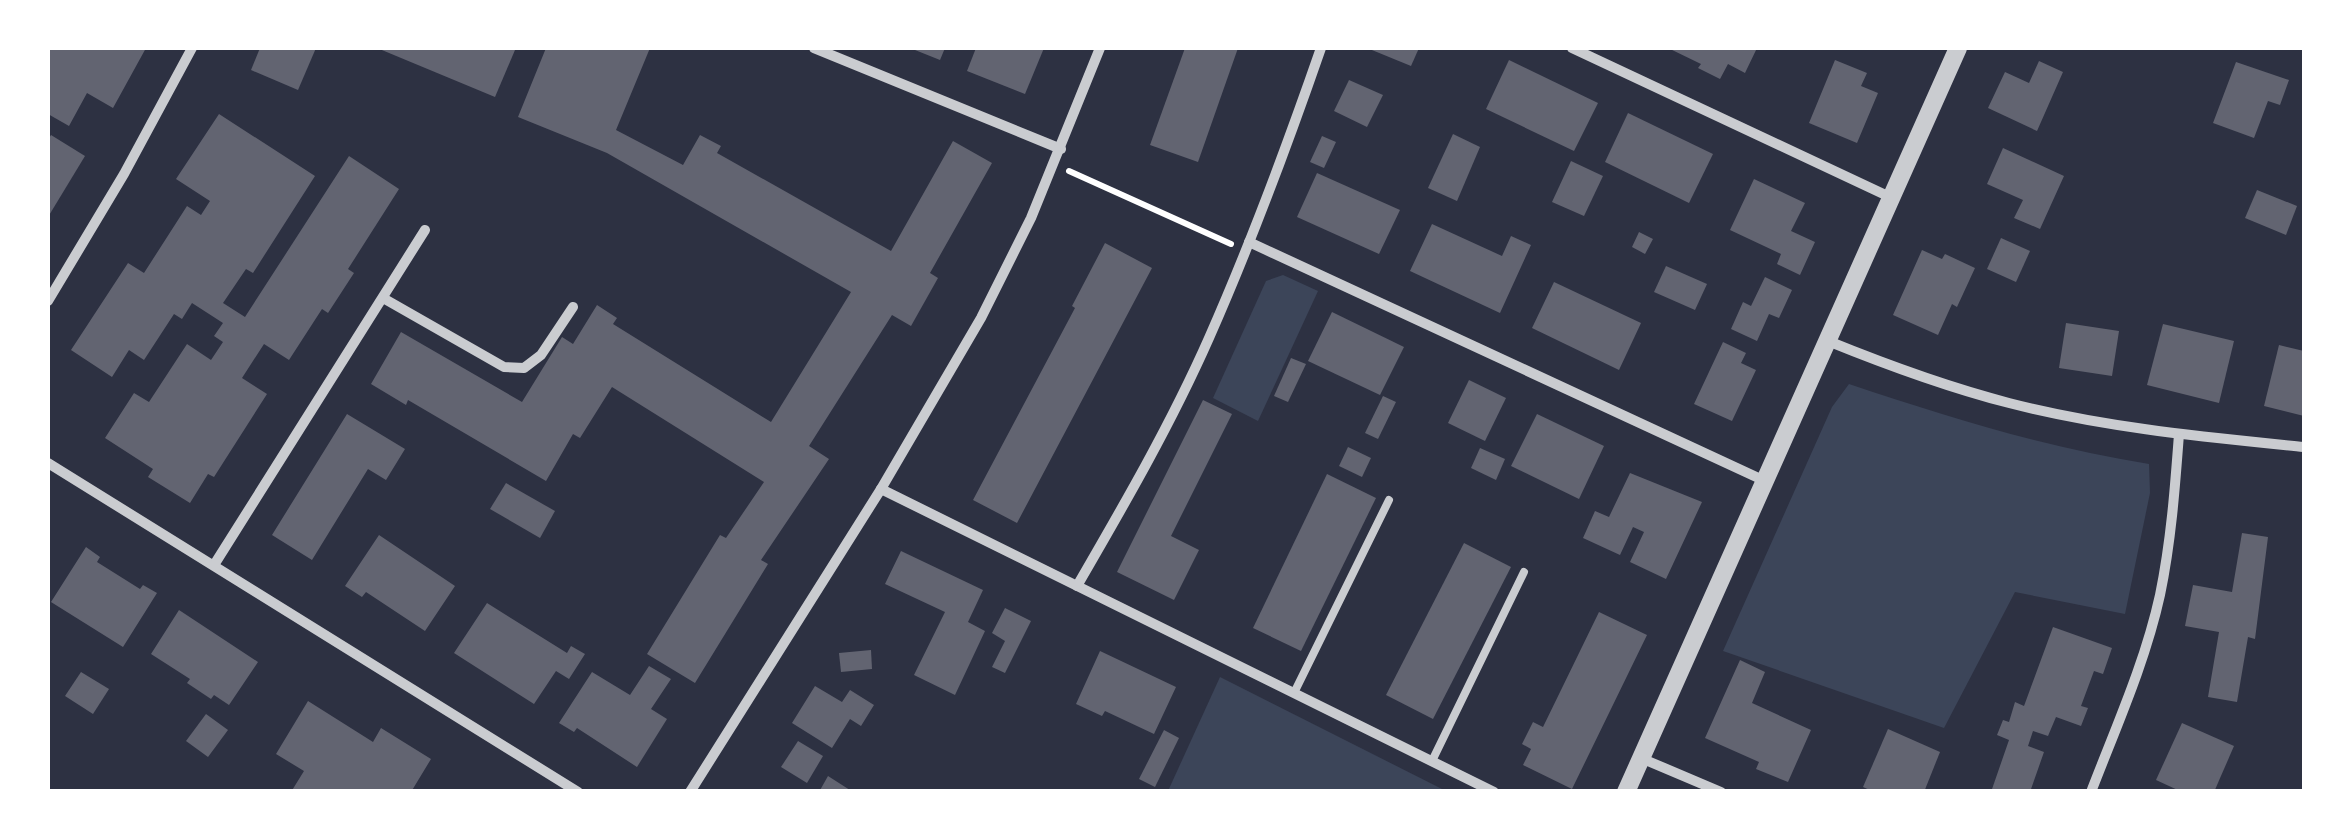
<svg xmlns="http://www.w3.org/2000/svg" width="2352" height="839" font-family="Mulish,sans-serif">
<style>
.green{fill:#3c4559}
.building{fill:#626471}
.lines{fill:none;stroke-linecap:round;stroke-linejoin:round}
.path{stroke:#fff;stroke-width:6}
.service{stroke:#caccd0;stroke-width:8}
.minor{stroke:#caccd0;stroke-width:10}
.tertiary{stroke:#caccd0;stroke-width:18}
</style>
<rect width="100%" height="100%" fill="#2d3142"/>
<g class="green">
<polygon points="1283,275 1318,291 1258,421 1213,398 1266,281"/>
<path d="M1849 384C1948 417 2046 448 2149 464L2150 493 2125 614 2015 592 1944 728 1723 651 1832 407Z"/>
<polygon points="1220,677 1446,791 1168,791"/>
</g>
<g class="building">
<polygon points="48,48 146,48 113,108 87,93 69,126 48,114"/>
<polygon points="260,48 316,48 298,90 251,70"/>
<polygon points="377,48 508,48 515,50 495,97"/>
<polygon points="546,48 650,48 616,130 683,165 700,135 721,146 717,153 891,251 953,141 992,163 930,273 938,278 911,326 892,315 809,446 829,459 761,560 768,564 695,683 647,654 720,535 726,538 764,482 612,387 580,438 573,434 546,481 408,400 406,405 371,384 401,332 522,402 562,337 573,344 597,305 617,318 613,324 771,422 851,292 607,153 518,117"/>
<polygon points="910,48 945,48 940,60"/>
<polygon points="976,48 1044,48 1025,94 967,71"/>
<polygon points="1185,48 1238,48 1198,162 1150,145"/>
<polygon points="1367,48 1419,48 1411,66"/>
<polygon points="1668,48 1757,48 1745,73 1728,64 1720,79 1698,68 1701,64"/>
<polygon points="1509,60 1598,103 1574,151 1486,109"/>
<polygon points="1835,60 1867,73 1861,86 1878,93 1857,143 1809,123"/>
<polygon points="2039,61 2063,72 2037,131 1988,108 2005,72 2029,83"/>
<polygon points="2236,62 2289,80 2280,105 2268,101 2254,138 2213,123"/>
<polygon points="1349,80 1383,95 1367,127 1334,111"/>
<polygon points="1628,113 1713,154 1689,203 1605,162"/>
<polygon points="219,114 315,176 253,273 246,269 223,303 245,317 349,156 399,189 348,269 354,273 328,313 322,309 289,360 264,344 242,378 267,394 214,477 208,474 190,503 148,477 153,469 105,438 134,393 149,402 187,344 211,360 223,342 214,336 223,323 192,303 182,319 174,314 144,360 129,350 112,377 71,350 128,263 144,273 187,206 201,215 210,201 176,179"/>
<polygon points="1453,134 1480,147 1457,201 1428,188"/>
<polygon points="51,135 85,156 48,217 48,140"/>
<polygon points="1322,136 1336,142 1324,168 1310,162"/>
<polygon points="2003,148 2064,176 2040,229 2014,218 2023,200 1987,184"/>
<polygon points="1571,161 1603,176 1584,216 1552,202"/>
<polygon points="1317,173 1400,210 1379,254 1297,217"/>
<polygon points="1754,179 1805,203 1791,231 1815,242 1800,275 1777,264 1781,254 1730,230"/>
<polygon points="2257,190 2297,206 2286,235 2245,218"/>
<polygon points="1432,224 1502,256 1511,236 1531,245 1500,313 1410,271"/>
<polygon points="1639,232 1653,239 1645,254 1632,247"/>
<polygon points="2001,238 2030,251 2016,282 1987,269"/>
<polygon points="1105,243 1152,268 1017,523 973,500 1075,308 1072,306"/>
<polygon points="1922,250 1942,259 1945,254 1975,268 1957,307 1952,304 1938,335 1893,315"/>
<polygon points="1666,266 1707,284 1695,310 1654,292"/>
<polygon points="1765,277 1792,290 1779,318 1769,314 1757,341 1731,329 1743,302 1751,306"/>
<polygon points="1554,282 1641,323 1619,370 1532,328"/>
<polygon points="1332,312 1404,347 1380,395 1308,361"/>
<polygon points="2066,323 2119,331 2112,376 2059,368"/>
<polygon points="2163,324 2234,341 2219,403 2147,385"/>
<polygon points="1723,342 1746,353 1741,363 1756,370 1732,421 1694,404"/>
<polygon points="2279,345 2304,351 2304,416 2264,406"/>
<polygon points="1291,358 1306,364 1288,402 1274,396"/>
<polygon points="1469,380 1506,398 1485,441 1448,423"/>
<polygon points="1383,396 1396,402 1378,439 1365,433"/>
<polygon points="1203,400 1232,414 1171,536 1199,550 1174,600 1117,572"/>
<polygon points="347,414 405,449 386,480 368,469 312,560 272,535"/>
<polygon points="1537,414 1604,446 1579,499 1511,466"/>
<polygon points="1348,447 1371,458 1362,477 1339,466"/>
<polygon points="1480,448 1505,459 1496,480 1471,468"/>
<polygon points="1630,473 1702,502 1666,579 1630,562 1644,532 1633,527 1620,555 1583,538 1595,511 1609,517"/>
<polygon points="1327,474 1376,498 1301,651 1253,628"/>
<polygon points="506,483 555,511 540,538 490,509"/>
<polygon points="2242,533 2268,537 2255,639 2248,637 2237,702 2208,697 2219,632 2185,626 2193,585 2232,592"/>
<polygon points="379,535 455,586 425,631 366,592 362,597 345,586"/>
<polygon points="1464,543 1511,567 1433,719 1386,695"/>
<polygon points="86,547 100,557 97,562 140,589 143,585 157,593 123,647 51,602"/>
<polygon points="901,551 983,590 968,622 985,631 955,695 914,675 945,612 885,584"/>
<polygon points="487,603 567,653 571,646 585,654 569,679 556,671 534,704 454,653"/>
<polygon points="1005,608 1031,621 1005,673 992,667 1005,641 992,633"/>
<polygon points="179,610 258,662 229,705 214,695 211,699 187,683 190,679 151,654"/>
<polygon points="1599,612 1647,635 1572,789 1523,765 1531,749 1522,744 1533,722 1543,727"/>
<polygon points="2053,627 2112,648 2103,674 2094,671 2081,706 2088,708 2081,726 2056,717 2048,736 2033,731 2028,746 2044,752 2030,792 1991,792 2009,740 1997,735 2003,720 2009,722 2015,702 2024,706"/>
<polygon points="871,650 872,669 841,672 839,653"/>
<polygon points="1100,651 1176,687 1154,734 1105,711 1102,716 1076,704"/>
<polygon points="1740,660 1765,672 1752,703 1811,730 1788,782 1756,769 1759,762 1705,738"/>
<polygon points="649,666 671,679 651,709 667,719 637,767 577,728 574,732 559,723 592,672 630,695"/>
<polygon points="81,672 109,689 93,714 65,696"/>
<polygon points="815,686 842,702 850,690 874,705 861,726 850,719 832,748 792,723"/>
<polygon points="308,701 373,742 381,728 431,759 411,792 291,792 304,771 276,754"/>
<polygon points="206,714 228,730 208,757 186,741"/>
<polygon points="2182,723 2234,746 2214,792 2182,792 2156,780"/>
<polygon points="1888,729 1940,752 1924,792 1874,792 1863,787"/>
<polygon points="1164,730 1179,738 1155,787 1139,779"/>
<polygon points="798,741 823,756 807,783 781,767"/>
<polygon points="828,776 853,792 819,792"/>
</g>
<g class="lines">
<polyline class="path" points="1069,171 1231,244"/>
<g class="service">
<polyline points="1294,693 1389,500"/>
<polyline points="1432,761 1524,572"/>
</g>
<g class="minor">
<polyline points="814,48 1061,149"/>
<polyline points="1572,48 1892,198"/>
<polyline points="1249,242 1765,481"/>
<polyline points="383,298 504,367 524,368 541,355 573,307"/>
<polyline points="48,301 124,174 192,48"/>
<path d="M1828 341C1887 365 1947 387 2009 403 2106 428 2206 437 2304 447"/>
<polyline points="48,463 578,792"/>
<polyline points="881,489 1494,792"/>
<polyline points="214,565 425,230"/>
<path d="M1077 586C1124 505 1171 424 1209 338 1251 243 1287 146 1321 48"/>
<polyline points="1643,759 1721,792"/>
<polyline points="690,792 881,489 981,318 1031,218 1100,48"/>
<path d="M2091 792C2116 727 2145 663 2160 595 2171 542 2175 488 2179 434"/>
</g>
<polyline class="tertiary" points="1626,792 1958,48"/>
</g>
<rect width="2352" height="839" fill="none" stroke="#ffffff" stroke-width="100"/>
</svg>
